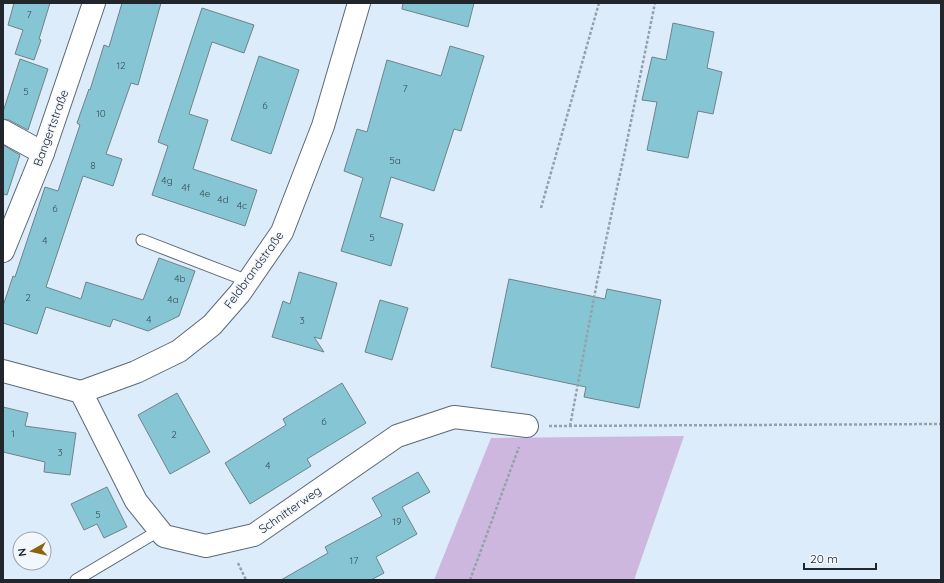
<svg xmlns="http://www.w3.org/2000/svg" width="944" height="583" font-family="Quicksand,sans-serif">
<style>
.green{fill:#ceb7de}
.building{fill:#86c6d4;stroke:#6e8388}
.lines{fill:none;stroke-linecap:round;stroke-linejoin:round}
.service-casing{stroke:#5b6975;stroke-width:13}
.minor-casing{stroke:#5b6975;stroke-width:24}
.path{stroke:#95a2ac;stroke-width:2.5;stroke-dasharray:3 2;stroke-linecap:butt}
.service{stroke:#fff;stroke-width:11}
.minor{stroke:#fff;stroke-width:22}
.labels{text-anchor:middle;stroke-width:3;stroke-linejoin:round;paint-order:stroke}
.number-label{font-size:10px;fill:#3a4e55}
.street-label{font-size:12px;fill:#20262b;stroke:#f1f7fd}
</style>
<rect width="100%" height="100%" fill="#dcecfa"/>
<polygon class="green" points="684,436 634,580 434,580 491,438"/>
<g class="building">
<polygon points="14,3 50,3 39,39 41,40 34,60 15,54 23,30 8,25"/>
<polygon points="122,3 161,3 138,85 131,83 106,154 122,159 113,186 83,176 46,287 81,299 86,282 143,300 159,258 195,271 179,316 148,331 113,319 110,327 46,307 37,334 3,323 3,306 13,276 15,277 45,187 58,191 80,125 77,123 89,89 90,90 104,45 109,47"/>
<polygon points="403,3 474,3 468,27 402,9"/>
<polygon points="202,8 254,25 244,53 212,42 189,114 208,120 193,169 257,190 245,226 152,195 168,146 158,142"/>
<polygon points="673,23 714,32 707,68 722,72 713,114 698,111 688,158 647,150 657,102 642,100 652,57 666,60"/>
<polygon points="450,46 484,56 461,131 454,129 434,191 391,177 380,217 403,224 391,266 341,251 363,178 344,171 357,129 367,132 387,60 441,76"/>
<polygon points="259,56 299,70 271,154 231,140"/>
<polygon points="20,59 48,69 28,130 9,120 3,119 3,112"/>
<polygon points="3,145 20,155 7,195 3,194"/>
<polygon points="299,272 337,283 321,339 314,337 324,352 272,337 283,301 290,304"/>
<polygon points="509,279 605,299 607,289 661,300 639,408 584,397 586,387 491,367"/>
<polygon points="380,300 408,308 392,360 365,352"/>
<polygon points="342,383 366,423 307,459 311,466 250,504 225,463 286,425 283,419"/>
<polygon points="177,393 210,452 170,474 138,415"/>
<polygon points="3,407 28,413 25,426 76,433 70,475 44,472 45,462 3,452"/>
<polygon points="418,472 430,492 402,507 417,534 376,557 384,573 371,580 281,580 328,553 325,547 382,516 372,498"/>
<polygon points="107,487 127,527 104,538 97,524 84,530 71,504"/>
</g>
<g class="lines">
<g class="service-casing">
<g id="service">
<polyline points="142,240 248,281"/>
<polyline points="76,580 160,530"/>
</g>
</g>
<g class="minor-casing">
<g id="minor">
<polyline points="3,131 43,153"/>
<polyline points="3,251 43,153 94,3"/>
<polyline points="3,371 81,392 136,501 164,536 206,546 254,535 397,436 454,417 527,426"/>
<polyline points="81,392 136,372 179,351 212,325 240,293 282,232 323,126 359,3"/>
</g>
</g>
<g class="path">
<polyline points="541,208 599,3"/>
<polyline points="549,426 941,424"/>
<polyline points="570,426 597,282 626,146 655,3"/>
<polyline points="238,563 246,580"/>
<polyline points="470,580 519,447"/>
</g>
<use href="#service" class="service"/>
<use href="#minor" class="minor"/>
</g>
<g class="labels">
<g class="number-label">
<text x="29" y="18">7</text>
<text x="121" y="69">12</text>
<text x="405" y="92">7</text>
<text x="26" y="95">5</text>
<text x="265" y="109">6</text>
<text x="101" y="117">10</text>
<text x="395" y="164">5a</text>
<text x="93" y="169">8</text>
<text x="167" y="184">4g</text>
<text x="186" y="191">4f</text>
<text x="205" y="197">4e</text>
<text x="223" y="203">4d</text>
<text x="242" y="209">4c</text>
<text x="55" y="212">6</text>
<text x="372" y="241">5</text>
<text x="45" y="244">4</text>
<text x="180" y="282">4b</text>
<text x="28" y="301">2</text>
<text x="173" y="303">4a</text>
<text x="149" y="323">4</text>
<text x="302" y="324">3</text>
<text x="324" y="425">6</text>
<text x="13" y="437">1</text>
<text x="174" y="438">2</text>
<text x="60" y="456">3</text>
<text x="268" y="469">4</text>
<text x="98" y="518">5</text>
<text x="397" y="525">19</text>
<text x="354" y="564">17</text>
</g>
<g class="street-label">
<text transform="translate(51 128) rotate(-70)" y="4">Bangertstraße</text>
<text transform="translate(254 270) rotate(-54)" y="4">Feldbrandstraße</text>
<text transform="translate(290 510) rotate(-35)" y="4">Schnitterweg</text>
</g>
</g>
<rect width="944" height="583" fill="none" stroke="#20262b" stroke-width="8"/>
<g transform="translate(32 551) rotate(262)"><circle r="19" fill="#f1f7fd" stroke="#9da3a9"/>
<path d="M0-3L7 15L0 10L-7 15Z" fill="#8d6508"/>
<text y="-6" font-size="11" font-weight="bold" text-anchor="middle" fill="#20262b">N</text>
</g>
<path d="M804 563v6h72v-6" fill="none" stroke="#20262b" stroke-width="2"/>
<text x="810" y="563" font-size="12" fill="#20262b" stroke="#f1f7fd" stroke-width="3" paint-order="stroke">20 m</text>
</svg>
